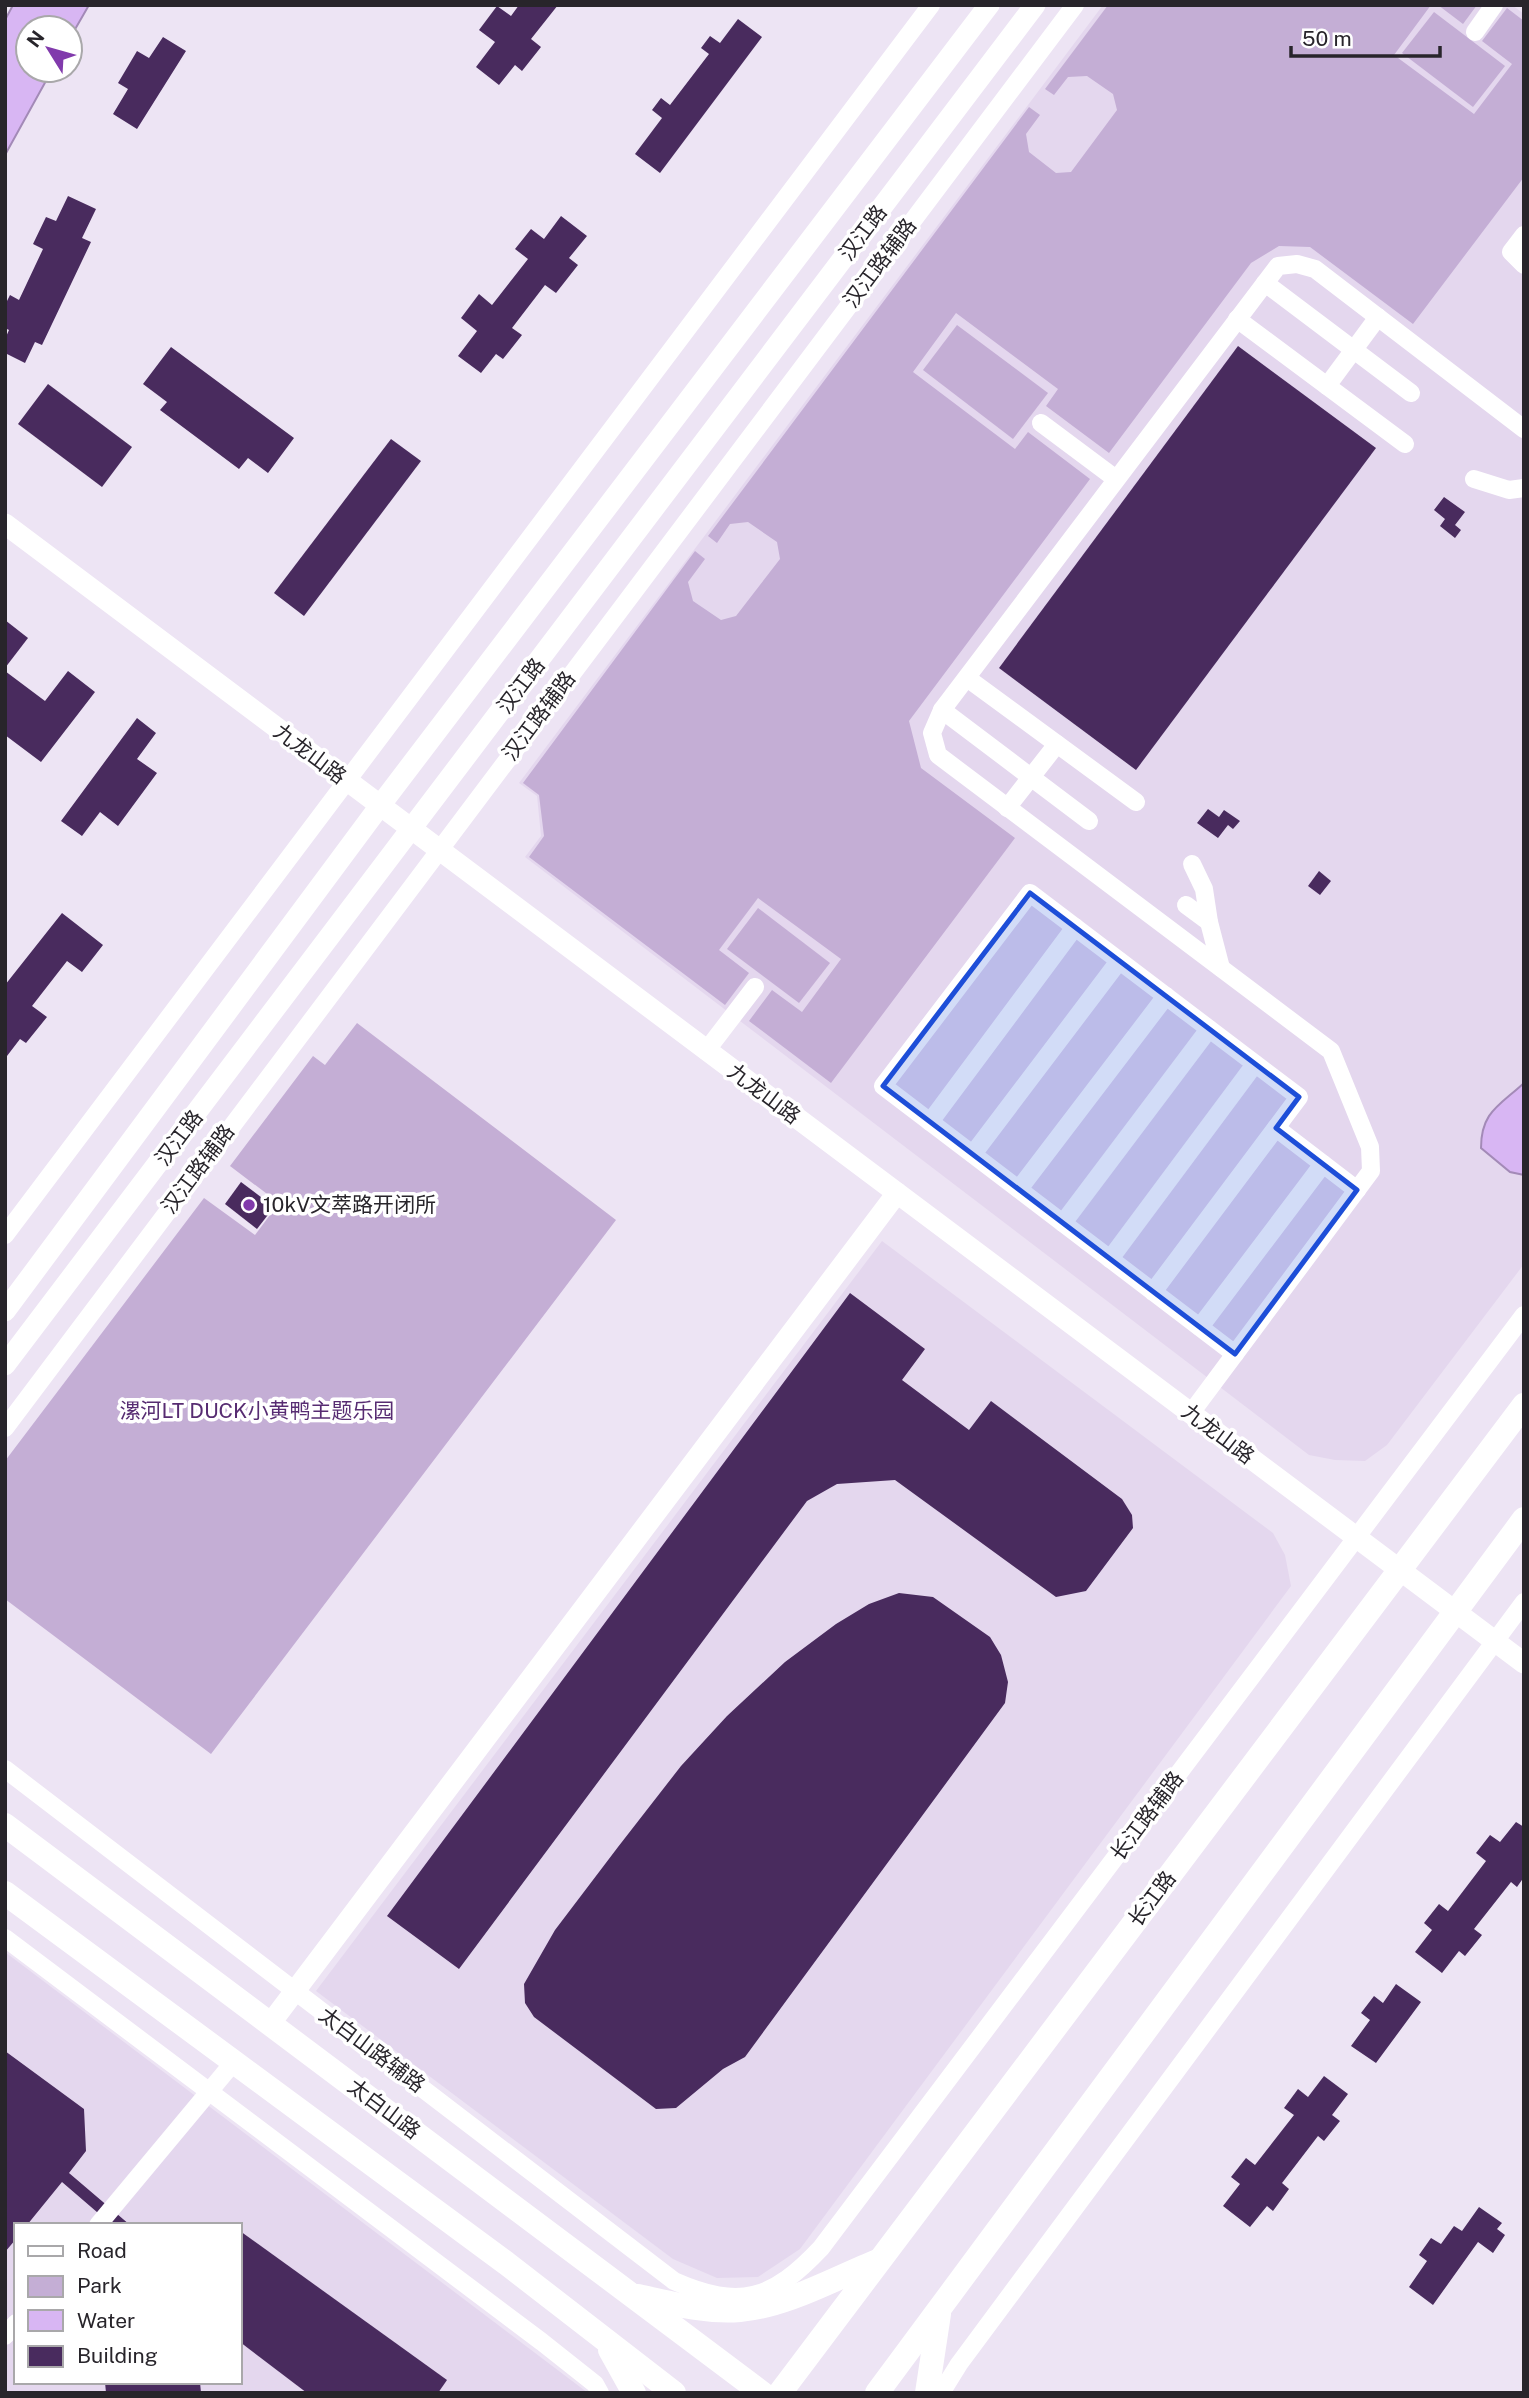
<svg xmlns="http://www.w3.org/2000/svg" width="1529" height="2398" font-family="'Public Sans','Noto Sans SC',sans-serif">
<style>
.built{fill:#e4d7ee;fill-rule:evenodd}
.green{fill:#c4aed5}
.water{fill:#d8b6f3;stroke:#a38ab7;stroke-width:2}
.building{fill:#492b5e}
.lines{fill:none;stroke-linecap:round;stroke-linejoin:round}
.minor{stroke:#fff;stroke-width:18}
.tertiary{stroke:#fff;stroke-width:21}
.secondary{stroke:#fff;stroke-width:24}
.marked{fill:#1d4ed8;fill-opacity:0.2;stroke:#1d4ed8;stroke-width:5;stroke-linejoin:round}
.poi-dot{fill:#813aac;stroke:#fff;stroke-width:2.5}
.labels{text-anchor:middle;stroke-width:7;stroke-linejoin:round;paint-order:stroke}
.street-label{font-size:21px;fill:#28252b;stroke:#fff}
.poi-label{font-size:21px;fill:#28252b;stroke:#fff;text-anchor:start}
.park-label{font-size:21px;fill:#572c72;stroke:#fff}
</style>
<rect width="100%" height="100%" fill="#ede4f4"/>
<g class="built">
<polygon points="1103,5 1512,5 1524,14 1524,1264 1387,1445 1365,1461 1335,1460 1309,1455 525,857 541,836 537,796 519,783"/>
<polygon points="882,1241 1273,1533 1285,1555 1291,1586 800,2249 758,2277 717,2278 673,2259 316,1991"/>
<path d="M5 1952 588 2393H5ZM16 2225H240V2382H16Z"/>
</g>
<g class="green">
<polygon points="1108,5 1431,5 1394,55 1474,114 1512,64 1482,41 1507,8 1524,21 1524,177 1413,324 1310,247 1279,246 1251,263 1109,453 1046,406 1058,389 956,313 913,372 1015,449 1028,432 1090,479 909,721 921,768 1015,838 831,1083 749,1021 772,990 802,1012 841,959 758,898 719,950 749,973 725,1005 529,857 544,836 539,795 523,783 695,551 705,559 688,582 693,601 721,620 736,616 780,559 777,542 748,522 730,524 717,543 708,536 1029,107 1040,115 1026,134 1029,152 1056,173 1071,172 1117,110 1113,94 1087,76 1068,77 1054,95 1045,89"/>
<polygon points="1438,5 1477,5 1463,24"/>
<polygon points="1434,12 1505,66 1473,107 1402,53"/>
<polygon points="957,325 1048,393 1013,439 923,370"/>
<polygon points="758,908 830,963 799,1003 727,949"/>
<polygon points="357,1023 616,1220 211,1754 5,1599 5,1461 204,1198 255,1235 279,1203 230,1166 313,1056 325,1065"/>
</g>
<g class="water">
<polygon points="13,5 89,5 70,38 70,28 28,28 28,70 52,70 5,155 5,20"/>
<path d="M1524 1083V1175L1510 1172 1481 1148C1481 1112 1499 1106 1524 1083Z"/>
</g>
<g class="building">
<polygon points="519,5 558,5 531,39 541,47 522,71 515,65 499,85 476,67 495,42 479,30 497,6 511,16"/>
<polygon points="738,19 762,37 660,173 635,154 662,118 652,110 661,98 670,105 709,54 701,48 710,36 720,43"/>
<polygon points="163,37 186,51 137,129 113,114 128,89 118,83 137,51 149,58"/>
<polygon points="68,196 96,209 82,238 91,242 42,345 35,342 25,363 5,353 5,339 9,330 5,328 5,305 10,295 19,300 43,249 33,244 46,217 56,221"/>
<polygon points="561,216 587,236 569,258 578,265 556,293 545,285 512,328 522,335 503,359 496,354 481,373 458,356 477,331 461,318 479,294 492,305 528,259 515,249 531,229 544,239"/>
<polygon points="1238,346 1376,448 1136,770 999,668"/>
<polygon points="171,347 294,438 268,473 248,458 239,469 160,410 167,402 143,384"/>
<polygon points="48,384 132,447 102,487 18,424"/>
<polygon points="391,439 421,461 304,616 274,593"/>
<polygon points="1444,497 1465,512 1455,525 1461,530 1455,538 1440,526 1445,519 1434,510"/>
<polygon points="5,620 28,638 5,668"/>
<polygon points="5,671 45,701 68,671 95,692 41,762 5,735"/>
<polygon points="137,718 156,733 137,759 157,773 118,826 100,812 82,836 61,821"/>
<polygon points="1208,809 1219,817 1224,810 1240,821 1233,829 1228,825 1218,838 1197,823"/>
<polygon points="1319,871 1331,881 1320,895 1308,886"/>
<polygon points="62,913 103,945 82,972 67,961 32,1006 47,1017 26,1043 20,1039 7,1056 5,985"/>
<polygon points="241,1182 274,1207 257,1229 225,1204"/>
<polygon points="850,1293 925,1349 902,1380 969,1430 991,1401 1122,1499 1132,1515 1133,1528 1086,1591 1056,1597 895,1480 837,1484 807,1501 459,1969 387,1916"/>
<polygon points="899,1593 933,1597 990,1637 1001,1655 1008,1682 1005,1703 745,2057 723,2069 676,2108 656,2109 534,2017 525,2003 524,1984 555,1930 618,1847 681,1766 727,1716 785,1662 836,1624 869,1604"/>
<polygon points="1516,1822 1524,1827 1524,1877 1517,1887 1511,1882 1474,1929 1482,1935 1465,1956 1459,1951 1442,1973 1415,1952 1432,1930 1424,1923 1439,1904 1448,1911 1486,1861 1476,1853 1490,1835 1500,1842"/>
<polygon points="1396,1984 1421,2002 1376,2063 1351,2046 1370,2020 1361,2013 1374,1996 1383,2003"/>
<polygon points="5,2051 84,2109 86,2151 69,2173 130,2225 112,2225 62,2182 27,2225 16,2225 16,2239 5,2252"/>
<polygon points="1324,2076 1348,2094 1332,2115 1340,2121 1324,2141 1318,2136 1282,2183 1289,2189 1273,2211 1267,2206 1250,2227 1223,2206 1240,2184 1231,2177 1246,2158 1255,2165 1294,2115 1284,2108 1298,2089 1308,2097"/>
<polygon points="1479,2207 1502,2223 1497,2229 1505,2235 1493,2253 1478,2242 1433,2305 1409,2287 1427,2261 1419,2255 1431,2238 1441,2244 1454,2226 1462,2231"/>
<polygon points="240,2231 447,2380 438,2393 307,2393 240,2342"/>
<polygon points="105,2382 200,2382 201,2393 106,2393"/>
</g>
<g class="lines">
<g class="minor">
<polyline points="1475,32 1494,5"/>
<polyline points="1524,235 1511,252 1524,265"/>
<polyline points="1265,283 1411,393"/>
<polyline points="1237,319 1405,444"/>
<polyline points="1327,386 1378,317"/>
<polyline points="1041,423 1116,479"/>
<polyline points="1474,479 1509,490 1524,488"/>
<polyline points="967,678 1136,802"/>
<polyline points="942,710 1089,821"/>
<polyline points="1007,808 1057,744"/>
<polyline points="1192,864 1204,889 1209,922"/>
<polyline points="1186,905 1209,922 1221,968"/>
<polyline points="706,1051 755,987"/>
<polyline points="930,1122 1075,927"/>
<polyline points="1276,1128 1357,1190"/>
<polyline points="973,1154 1119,961"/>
<polyline points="1019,1189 1166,996"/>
<polyline points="1063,1223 1209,1029"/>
<polyline points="5,1235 931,5"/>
<polyline points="1110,1259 1255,1064"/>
<path d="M1153 1292 1299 1097 1030 893 883 1086C1000 1175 1117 1265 1235 1354"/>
<polyline points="1200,1327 1323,1164"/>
<polyline points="1191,1413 1371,1171 1370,1147 1331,1051 938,755 932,733 942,710 1278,266 1297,264 1315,269 1524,429"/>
<polyline points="5,1428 1075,5"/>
<path d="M5 1769 674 2281C740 2310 772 2300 821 2248L1524 1315"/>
<polyline points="5,1938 542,2342 595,2384 600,2393"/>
<polyline points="98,2225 233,2063"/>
<polyline points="5,2336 16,2323"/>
<polyline points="941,2393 959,2364 1524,1602"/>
</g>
<g class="tertiary">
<polyline points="5,524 1524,1663"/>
<polyline points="5,1311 379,807 989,5"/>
<polyline points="5,1365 1035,5"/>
<polyline points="270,2024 897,1193"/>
</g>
<g class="secondary">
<polyline points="5,1825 762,2393"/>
<polyline points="5,1893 506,2263 674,2393"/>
<path d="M638 2296C671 2303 706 2313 740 2310 787 2306 835 2278 878 2261"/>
<polyline points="610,2350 634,2393"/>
<polyline points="780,2393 1524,1405"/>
<polyline points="877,2393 1524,1519"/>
<polyline points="927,2393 939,2314"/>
</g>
</g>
<path class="marked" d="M1030 893 1299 1097 1276 1128 1357 1190 1235 1354 883 1086Z"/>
<circle class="poi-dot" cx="249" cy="1205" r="7"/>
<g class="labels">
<g class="street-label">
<text transform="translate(863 233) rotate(-53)" y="7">汉江路</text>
<text transform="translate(880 263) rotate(-53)" y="7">汉江路辅路</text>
<text transform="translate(521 686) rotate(-53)" y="7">汉江路</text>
<text transform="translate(539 716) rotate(-53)" y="7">汉江路辅路</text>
<text transform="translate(310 754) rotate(37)" y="7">九龙山路</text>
<text transform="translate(764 1094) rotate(37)" y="7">九龙山路</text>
<text transform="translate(179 1138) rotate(-53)" y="7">汉江路</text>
<text transform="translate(198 1169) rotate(-53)" y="7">汉江路辅路</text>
<text transform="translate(1218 1434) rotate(37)" y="7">九龙山路</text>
<text transform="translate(1147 1816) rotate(-53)" y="7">长江路辅路</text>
<text transform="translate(1152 1899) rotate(-53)" y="7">长江路</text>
<text transform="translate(372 2050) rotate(37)" y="7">太白山路辅路</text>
<text transform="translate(384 2109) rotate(37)" y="7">太白山路</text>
</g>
<g class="poi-label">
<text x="263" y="1212">10kV文萃路开闭所</text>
</g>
<g class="park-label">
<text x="257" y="1418">漯河LT DUCK小黄鸭主题乐园</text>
</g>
</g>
<rect width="1529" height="2398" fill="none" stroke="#28252b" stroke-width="14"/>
<rect x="14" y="2223" width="228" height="161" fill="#ffffff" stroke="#a9a8aa" stroke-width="2"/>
<rect x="28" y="2246" width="35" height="10" fill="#ffffff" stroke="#a9a8aa" stroke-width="2"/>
<text x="77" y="2258" font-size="21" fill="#28252b">Road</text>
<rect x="28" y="2276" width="35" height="21" fill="#c4aed5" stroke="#a9a8aa" stroke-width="2"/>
<text x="77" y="2293" font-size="21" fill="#28252b">Park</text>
<rect x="28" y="2310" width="35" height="21" fill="#d8b6f3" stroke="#a9a8aa" stroke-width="2"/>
<text x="77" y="2328" font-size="21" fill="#28252b">Water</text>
<rect x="28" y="2346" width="35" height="21" fill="#492b5e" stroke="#a9a8aa" stroke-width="2"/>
<text x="77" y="2363" font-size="21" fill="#28252b">Building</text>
<g transform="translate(49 49) rotate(307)"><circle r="33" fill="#ffffff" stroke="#a9a8aa" stroke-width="2"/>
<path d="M0-5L12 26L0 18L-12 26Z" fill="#813aac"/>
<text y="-10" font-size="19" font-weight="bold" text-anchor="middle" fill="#28252b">N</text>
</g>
<path d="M1291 46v10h149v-10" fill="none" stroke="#28252b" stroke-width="3.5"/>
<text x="1302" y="46" font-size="21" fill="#28252b" stroke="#ffffff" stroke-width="5" paint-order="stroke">50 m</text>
</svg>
